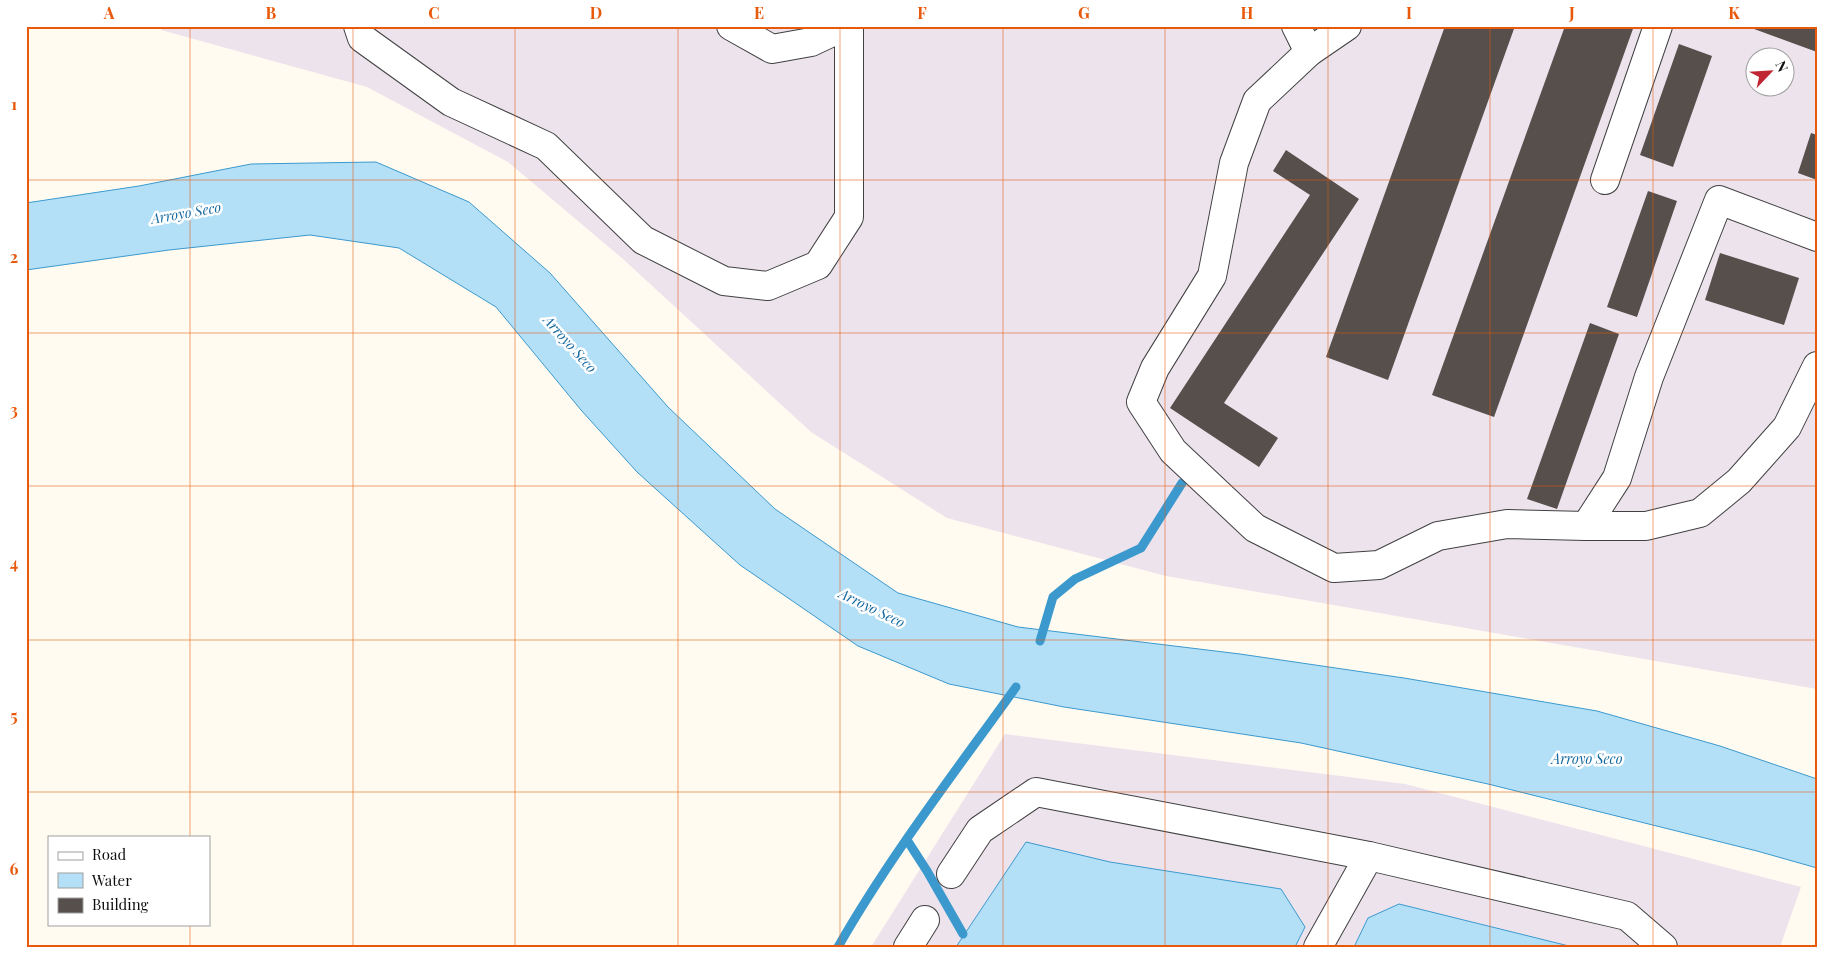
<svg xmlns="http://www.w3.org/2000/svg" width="1843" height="973" font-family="'Playfair Display',serif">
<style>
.industrial{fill:#ece3ed;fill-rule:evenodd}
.water{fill:#b4e0f7;stroke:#3b99ce}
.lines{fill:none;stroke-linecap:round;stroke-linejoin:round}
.stream{stroke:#3b99ce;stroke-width:9}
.building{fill:#574f4b}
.minor-casing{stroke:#414141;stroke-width:30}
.minor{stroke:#fff;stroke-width:28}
.grid{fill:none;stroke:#e8590c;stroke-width:1;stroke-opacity:0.55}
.labels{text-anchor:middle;stroke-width:5;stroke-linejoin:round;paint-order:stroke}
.water-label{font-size:14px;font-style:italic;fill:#166aa2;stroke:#fff}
.neatline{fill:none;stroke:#e8590c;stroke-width:2}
.grid-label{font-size:16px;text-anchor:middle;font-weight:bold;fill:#e8590c}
</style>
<rect width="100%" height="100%" fill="#fffbf0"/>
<g class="industrial">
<path d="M164 26H1817V689L1166 576 947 518 811 432 623 259 508 162 367 87 161 30ZM1756 58H1786V88H1756Z"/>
<polygon points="1005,734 1405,784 1801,887 1780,947 871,947"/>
</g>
<g class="water">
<polygon points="376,162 469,202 550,273 668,407 775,509 898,593 1018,627 1240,654 1404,678 1597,711 1720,746 1817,779 1817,868 1757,851 1488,784 1301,743 1064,707 949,684 858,646 740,565 637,472 581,410 496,307 399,248 310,235 169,250 26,270 26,203 139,186 251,164"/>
<polygon points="1026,842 1110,862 1281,889 1305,927 1295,947 956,947"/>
<polygon points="1399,904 1573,947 1354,947 1368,918"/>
</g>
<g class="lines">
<g class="stream">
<polyline points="1040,641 1053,597 1075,579 1141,548 1182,483"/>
<polyline points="907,840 927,871 963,934"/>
<path d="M838 947C890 856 955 772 1016 687"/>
</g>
</g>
<g class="building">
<polygon points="1445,26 1515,26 1388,380 1326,357"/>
<polygon points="1565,26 1634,26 1494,417 1432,395"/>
<polygon points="1746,26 1811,26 1817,28 1817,52"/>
<polygon points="1679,44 1712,56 1673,167 1640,155"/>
<polygon points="1811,133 1817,135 1817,180 1798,173"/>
<polygon points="1286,150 1359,199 1224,403 1278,438 1259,467 1170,408 1310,195 1273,171"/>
<polygon points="1648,191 1677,201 1637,317 1607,307"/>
<polygon points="1720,253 1799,278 1784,325 1705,300"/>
<polygon points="1590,323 1619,334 1557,509 1527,499"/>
</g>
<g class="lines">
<g class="minor-casing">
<g id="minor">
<polyline points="358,26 362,38 451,102 546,146 643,240 724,281 768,286 818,265 849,217 849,26"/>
<polyline points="731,26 772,49 811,42 845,26"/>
<polyline points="1296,26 1309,52"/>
<polyline points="1347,26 1309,52 1257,101 1234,163 1212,276 1155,368 1141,402 1173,451 1255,528 1334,568 1379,565 1438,536 1507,524 1586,526 1617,478 1649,377 1719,200 1817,237"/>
<polyline points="1605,180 1658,26"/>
<polyline points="1586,526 1646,526 1700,513 1739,481 1787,427 1817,366"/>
<polyline points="951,874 980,830 1036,792 1369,856 1627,916 1663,947"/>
<polyline points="908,947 925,920"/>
<polyline points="1318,947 1369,856"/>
</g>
</g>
<use href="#minor" class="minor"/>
</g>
<path class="grid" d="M190 26V837M353 26V947M515 26V947M678 26V947M840 26V947M1003 26V947M1165 26V947M1328 26V947M1490 26V947M1653 26V947M26 180H1817M26 333H1817M26 486H1817M26 640H1817M26 792H1817M190 924V947"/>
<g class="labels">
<g class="water-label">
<text transform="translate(186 213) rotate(-10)" y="5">Arroyo Seco</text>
<text transform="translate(570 344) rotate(48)" y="5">Arroyo Seco</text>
<text transform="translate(872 608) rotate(26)" y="5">Arroyo Seco</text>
<text x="1587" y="764">Arroyo Seco</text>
</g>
</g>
<rect width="1843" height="973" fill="none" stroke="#ffffff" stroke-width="55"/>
<rect x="48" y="836" width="162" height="90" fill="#ffffff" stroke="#9f9f9f"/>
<rect x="58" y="852" width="25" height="8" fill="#ffffff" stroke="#9f9f9f"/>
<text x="92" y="860" font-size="15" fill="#0e0e0e">Road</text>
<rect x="58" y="873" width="25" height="15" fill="#b4e0f7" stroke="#9f9f9f"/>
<text x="92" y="886" font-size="15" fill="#0e0e0e">Water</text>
<rect x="58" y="898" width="25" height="15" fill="#574f4b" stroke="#9f9f9f"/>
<text x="92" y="910" font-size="15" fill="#0e0e0e">Building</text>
<g transform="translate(1770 72) rotate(65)"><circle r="24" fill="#ffffff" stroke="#9f9f9f"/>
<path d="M0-4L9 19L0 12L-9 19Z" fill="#c02532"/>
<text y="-8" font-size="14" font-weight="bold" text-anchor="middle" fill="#0e0e0e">N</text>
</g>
<rect x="28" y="28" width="1788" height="918" class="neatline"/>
<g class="grid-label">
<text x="109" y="19">A</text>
<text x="271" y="19">B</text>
<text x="434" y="19">C</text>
<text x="596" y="19">D</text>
<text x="759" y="19">E</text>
<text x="922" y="19">F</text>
<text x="1084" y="19">G</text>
<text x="1247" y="19">H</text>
<text x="1409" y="19">I</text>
<text x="1572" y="19">J</text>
<text x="1734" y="19">K</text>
<text x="14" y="110">1</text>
<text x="14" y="263">2</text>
<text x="14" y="416">3</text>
<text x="14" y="569">4</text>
<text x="14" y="722">5</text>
<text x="14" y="875">6</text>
</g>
</svg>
